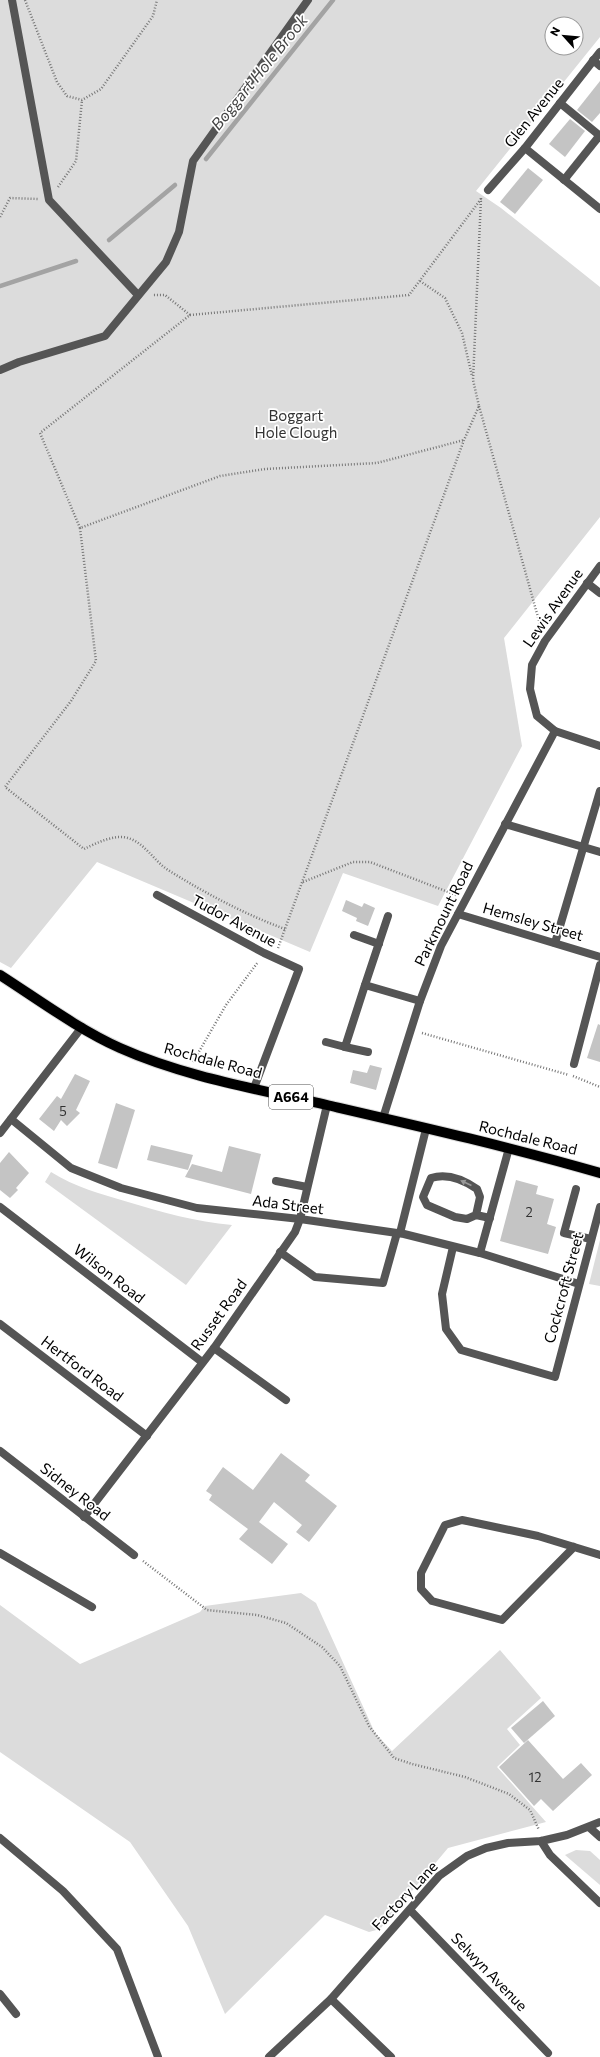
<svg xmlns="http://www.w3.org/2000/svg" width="600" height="2057" font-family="Commissioner,sans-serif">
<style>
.green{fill:#dcdcdc;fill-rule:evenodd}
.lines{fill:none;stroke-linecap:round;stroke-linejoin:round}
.stream{stroke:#a3a3a3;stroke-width:4.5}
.building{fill:#c4c4c4}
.primary-casing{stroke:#dbdbdb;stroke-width:12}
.path{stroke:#777;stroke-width:2.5;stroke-dasharray:1 2;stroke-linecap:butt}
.service{stroke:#555;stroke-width:8}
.minor{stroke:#555;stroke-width:8}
.tertiary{stroke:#555;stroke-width:8}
.primary{stroke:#000;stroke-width:10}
.oneway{fill:#999}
.labels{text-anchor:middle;stroke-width:3.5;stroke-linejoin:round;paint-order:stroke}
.number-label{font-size:13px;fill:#313131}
.shield{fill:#fff;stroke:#4c4c4c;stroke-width:1}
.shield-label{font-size:14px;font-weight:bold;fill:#000}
.street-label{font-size:15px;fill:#000;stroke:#fff}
.park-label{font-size:15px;fill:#333;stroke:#fff}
.water-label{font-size:16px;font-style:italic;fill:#444;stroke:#fff}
</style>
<rect width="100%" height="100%" fill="#fff"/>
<g class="green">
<path d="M0 0H600V37L476 191 501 208 600 287V517L504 638 522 746 438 906 343 873 310 952 97 862 11 968 0 962ZM552 24H576V48H552Z"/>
<path d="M51 1172C75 1187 101 1194 128 1202 162 1212 196 1222 232 1225L186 1285 45 1182Z"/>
<polygon points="600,1240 600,1286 589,1284"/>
<polygon points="301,1593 316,1603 375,1733 392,1751 500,1650 541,1698 507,1729 520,1745 497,1767 546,1822 448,1848 380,1929 369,1932 325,1915 225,2014 188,1926 130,1842 0,1752 0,1605 80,1664 200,1612 205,1606"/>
<polygon points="576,1850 590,1851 600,1860 600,1885 565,1855"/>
</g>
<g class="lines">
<g class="stream">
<polyline points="206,159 333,0"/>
<polyline points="109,240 175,185"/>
<polyline points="0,286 76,261"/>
</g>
</g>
<g class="building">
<polygon points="600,81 600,113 592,122 577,110"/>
<polygon points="570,119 585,131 565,157 549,144"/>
<polygon points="528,168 543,180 515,214 500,202"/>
<polygon points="346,900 362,907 364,903 375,908 368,926 356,921 357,918 342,911"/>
<polygon points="598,1024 600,1025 600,1062 587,1058"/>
<polygon points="370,1065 382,1068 376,1090 350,1083 353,1070 367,1073"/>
<polygon points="75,1074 90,1081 76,1110 80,1113 67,1126 61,1120 54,1131 39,1119 57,1096 61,1099"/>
<polygon points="116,1103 135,1110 117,1169 98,1163"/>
<polygon points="151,1145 193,1155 188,1170 147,1160"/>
<polygon points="229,1146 261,1154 251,1194 185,1177 192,1164 222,1172"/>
<polygon points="9,1152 29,1173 16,1188 18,1190 10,1198 0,1190 0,1163"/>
<polygon points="516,1180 538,1186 536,1194 554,1199 547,1224 556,1227 548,1254 500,1241"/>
<polygon points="281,1453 310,1475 305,1481 337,1506 309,1542 296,1532 302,1525 274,1502 259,1522 288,1544 272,1564 239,1539 248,1529 209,1500 212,1495 206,1491 223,1467 253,1490"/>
<polygon points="543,1701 555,1716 524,1743 511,1728"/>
<polygon points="528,1740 563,1779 581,1763 592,1775 553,1811 541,1799 534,1806 499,1767"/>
</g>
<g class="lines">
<g class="primary-casing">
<path id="primary" d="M0 975C39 1000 78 1029 120 1048 185 1077 258 1089 327 1105 418 1126 510 1147 600 1173"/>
</g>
<g class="path">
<polyline points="25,0 57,82 67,96 82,100 101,89 153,16 157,0"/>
<polyline points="58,187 76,161 82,100"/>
<polyline points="0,217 10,198 38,199"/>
<polyline points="420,281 445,298 462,333 472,376"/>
<polyline points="190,315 409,295 481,199"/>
<polyline points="479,406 541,628"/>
<polyline points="80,528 40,433 190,315 165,295 152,295"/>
<polyline points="303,882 353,862 370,862 456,895"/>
<path d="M285 929C244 914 205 893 168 870 154 861 145 843 128 838 114 834 97 843 84 849L5 787 71 701 96 661 80 528 220 476 265 469 377 463 464 440"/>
<polyline points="278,948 464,440 479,406 473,380 481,198"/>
<polyline points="422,1033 569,1075"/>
<polyline points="193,1062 226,1005 258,962"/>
<polyline points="573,1076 600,1087"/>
<polyline points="143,1561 207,1610 257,1615 286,1623 322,1647 340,1666 369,1726 394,1758 412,1764 465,1777 509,1794 530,1810 539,1830"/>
</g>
<g class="service">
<polyline points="12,0 49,200 138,295"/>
<polyline points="560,103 600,136"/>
<polyline points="564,180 600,135"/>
<polyline points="0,370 19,362 105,336 166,262 179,232 193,161 308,0"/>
<polyline points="555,943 600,791"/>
<polyline points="276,1181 307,1187"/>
<polyline points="576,1189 564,1233 591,1239"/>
<path d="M476 1215 480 1197 477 1189C464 1180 447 1173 431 1178L423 1197 427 1205 455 1217 467 1219 476 1215 490 1218"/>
<polyline points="400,1233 426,1129"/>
<polyline points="280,1252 315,1277 383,1283 397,1233"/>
<polyline points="574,1547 502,1620 432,1601 421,1589 421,1573 445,1525 462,1520 538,1536 600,1555"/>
</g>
<g class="minor">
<polyline points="593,60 600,66"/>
<polyline points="525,148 600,209"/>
<polyline points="488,190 525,148 600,52"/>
<polyline points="600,566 545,641 532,665 530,689 537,716 555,731 600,746"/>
<polyline points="587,583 600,593"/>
<polyline points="505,824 600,852"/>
<polyline points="157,895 264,953 299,969 254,1088"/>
<polyline points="458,914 600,957"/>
<polyline points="354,935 379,944"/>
<polyline points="365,985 388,916"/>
<polyline points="326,1042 345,1047 365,985 420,1001"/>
<polyline points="345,1047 368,1052"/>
<polyline points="574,1064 600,965"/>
<polyline points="383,1118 420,1001 441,946 555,731"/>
<polyline points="11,1119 71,1168 121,1188 197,1208 300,1219 404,1234 480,1253 579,1284"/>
<polyline points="0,1133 82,1027"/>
<polyline points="0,1207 202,1362"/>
<polyline points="453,1247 442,1294 446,1329 461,1350 555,1377 600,1207"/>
<polyline points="480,1253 509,1148"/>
<polyline points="0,1324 147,1436"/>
<polyline points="214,1348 286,1400"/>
<polyline points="0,1451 134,1555"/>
<polyline points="84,1517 214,1348 295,1232 300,1219 327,1105"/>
<polyline points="0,1553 92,1607"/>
<polyline points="590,1828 600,1837"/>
<polyline points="0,1838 63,1891 117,1949 158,2057"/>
<polyline points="541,1841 550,1855 600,1903"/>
<polyline points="410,1910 548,2053"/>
<polyline points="0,1994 16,2014"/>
<polyline points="331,1999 391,2057"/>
</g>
<polyline class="tertiary" points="269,2057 331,1999 439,1876 467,1856 486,1848 508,1843 541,1841 567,1835 600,1822"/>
<use href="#primary" class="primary"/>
</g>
<defs><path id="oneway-solid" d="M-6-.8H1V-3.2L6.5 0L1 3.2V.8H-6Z"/></defs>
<use class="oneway" href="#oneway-solid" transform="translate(466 1183) rotate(-155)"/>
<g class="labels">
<g class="number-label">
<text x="63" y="1116">5</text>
<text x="529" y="1217">2</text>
<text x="535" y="1782">12</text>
</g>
<rect class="shield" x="269" y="1085" width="44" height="24" rx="3"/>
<g class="shield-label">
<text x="291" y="1102">A664</text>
</g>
<g class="street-label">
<text transform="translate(534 113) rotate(-51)" y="5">Glen Avenue</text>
<text transform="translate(553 608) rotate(-55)" y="5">Lewis Avenue</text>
<text transform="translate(444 914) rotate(-64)" y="5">Parkmount Road</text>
<text transform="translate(234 921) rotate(28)" y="5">Tudor Avenue</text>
<text transform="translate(533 922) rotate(16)" y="5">Hemsley Street</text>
<text transform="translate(213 1061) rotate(15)" y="5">Rochdale Road</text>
<text transform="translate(528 1138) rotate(14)" y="5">Rochdale Road</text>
<text transform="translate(288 1205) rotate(7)" y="5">Ada Street</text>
<text transform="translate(109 1274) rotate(38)" y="5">Wilson Road</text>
<text transform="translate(564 1288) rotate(-75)" y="5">Cockcroft Street</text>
<text transform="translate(219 1315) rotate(-54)" y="5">Russet Road</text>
<text transform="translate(82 1369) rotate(37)" y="5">Hertford Road</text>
<text transform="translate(75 1492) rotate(38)" y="5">Sidney Road</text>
<text transform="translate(405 1896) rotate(-47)" y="5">Factory Lane</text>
<text transform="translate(489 1972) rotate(46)" y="5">Selwyn Avenue</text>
</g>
<g class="park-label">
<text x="296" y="421">Boggart<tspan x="296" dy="17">Hole Clough</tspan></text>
</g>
<g class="water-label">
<text transform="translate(259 72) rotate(-51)" y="6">Boggart Hole Brook</text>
</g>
</g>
<g transform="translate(564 36) rotate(297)"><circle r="19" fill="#ffffff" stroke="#999999"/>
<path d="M0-3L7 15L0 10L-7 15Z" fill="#000000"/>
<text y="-6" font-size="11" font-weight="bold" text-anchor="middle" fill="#000000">N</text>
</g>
</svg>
